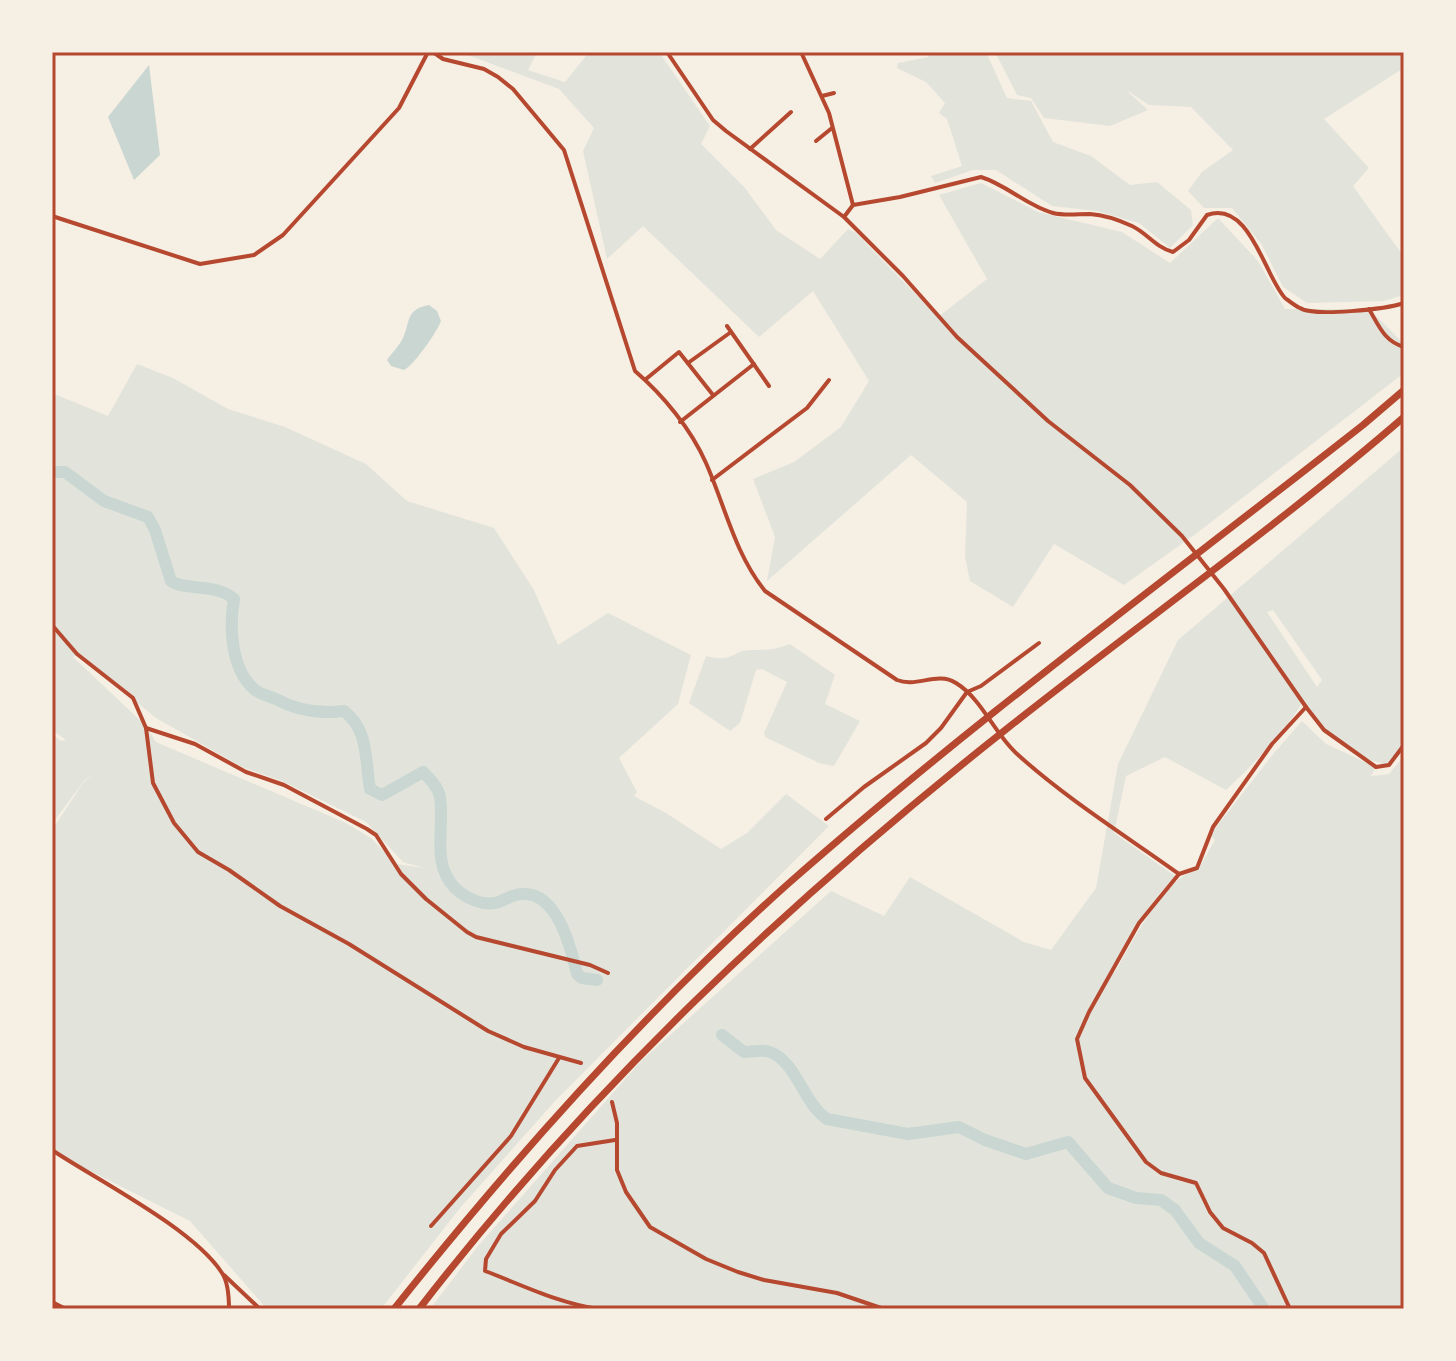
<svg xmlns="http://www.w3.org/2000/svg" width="1456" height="1361" font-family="'Work Sans',sans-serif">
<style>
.green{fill:#e2e4dc;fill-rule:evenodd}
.water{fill:#c9d6d2}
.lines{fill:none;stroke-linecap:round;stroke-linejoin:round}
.river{stroke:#c9d6d2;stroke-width:12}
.minor{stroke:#b5482f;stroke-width:4}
.tertiary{stroke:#b5482f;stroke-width:4}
.motorway{stroke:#b5482f;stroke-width:7}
.neatline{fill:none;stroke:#b5482f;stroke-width:3}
</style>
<rect width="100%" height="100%" fill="#f6efe4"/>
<g class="green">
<polygon points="460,52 537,52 528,70 565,82 589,52 659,52 710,126 701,144 745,188 776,230 820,259 848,229 856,233 938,317 987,279 939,195 981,183 1038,212 1122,232 1170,263 1218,218 1258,261 1285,309 1369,309 1404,344 1404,373 1197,533 1124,585 1054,544 1013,607 970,581 965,557 967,502 911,455 767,581 775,537 753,479 794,462 841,427 869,381 813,291 759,337 643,226 607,259 583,151 594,128 559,89"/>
<polygon points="929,52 986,52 1007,98 1031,101 1053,142 1091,156 1130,185 1157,182 1191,210 1193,225 1170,248 1139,223 1097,211 1052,206 996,170 973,170 935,183 931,176 962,166 947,119 939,113 945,103 926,82 897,68 898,63 928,57"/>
<polygon points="995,52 1404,52 1404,71 1402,69 1324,119 1369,168 1353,186 1404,257 1404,295 1384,301 1307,303 1283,287 1262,245 1232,208 1204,208 1188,191 1202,172 1233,150 1191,107 1149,105 1126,90 1148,110 1110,126 1044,118 1031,98 1017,95"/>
<path d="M137 364 173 378 228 409 285 427 366 464 407 501 494 528 534 590 558 645 608 613 691 655 678 704 619 758 637 792 634 796 666 813 721 849 747 833 786 794 829 826 556 1100 460 1208 381 1309H267L190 1221 52 1152V830L83 783 93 774 84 781 52 824V734L61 741 66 740 52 730V393L108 416ZM77 654 156 718 242 767 282 781 366 822 403 862 424 868 396 864 371 838 346 823 156 742 144 724 73 657Z"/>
<path d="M1404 447V749L1389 765C1350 758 1326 732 1303 701 1288 728 1249 769 1226 790L1165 757 1126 776 1114 833 1175 876C1149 905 1127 937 1112 974L1115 972C1134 940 1162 880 1199 868L1215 840 1210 835 1274 753 1302 721 1326 744 1376 767 1371 776 1389 774 1404 756V1309H430L478 1246 641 1061 831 891 884 916 910 877 1024 942 1051 950 1096 888 1118 764 1178 640ZM1273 610 1322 680 1317 687 1267 612Z"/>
<path d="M790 644 835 675 825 704 860 721 834 766 819 763 765 737 764 733 787 682 762 669 756 670 740 723 730 731 689 703 706 656C735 663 730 651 751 650 768 650 773 650 790 644Z"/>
</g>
<g class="water">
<polygon points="149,65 160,155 134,180 108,117"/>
<path d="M429 305 437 311 441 321C437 332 414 365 404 370L391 366 387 360C392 353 399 346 403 338 411 320 405 310 429 305Z"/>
</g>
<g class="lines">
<g class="river">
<path d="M52 472H65L104 501 148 517 155 530 171 581C184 591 216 583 234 599 229 627 231 669 254 689 259 694 269 696 276 699 298 711 320 714 344 711 369 730 365 760 370 789L382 795 423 772C430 779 438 787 440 797 445 827 431 862 454 887 465 898 483 907 499 902 506 899 514 894 522 894 557 891 571 948 577 974L582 978 597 980"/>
<path d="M722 1035 744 1052C752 1052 762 1049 770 1052 797 1062 803 1103 827 1119L908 1134 959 1127 985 1140 1026 1154 1068 1142 1108 1188 1136 1198 1161 1200 1175 1210 1199 1243 1235 1266 1264 1309"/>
</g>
<g class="minor">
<polyline points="667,52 713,120 726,131 844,217 903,276 957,337 1048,421 1130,485 1182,536 1224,589 1306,707 1272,744 1213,827 1197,868 1179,874"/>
<polyline points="801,52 829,113 853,205"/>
<polyline points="822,96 834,93"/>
<polyline points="816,141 832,128"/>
<polyline points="750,149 791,112"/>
<path d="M844 217 853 205 900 197 981 177C1007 185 1027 206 1053 213 1065 216 1077 214 1090 214 1104 215 1119 220 1132 226 1147 233 1155 247 1173 252L1189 240 1207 215C1250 200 1264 275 1285 298 1289 301 1295 306 1300 308 1314 317 1387 309 1404 303"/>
<path d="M1369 309C1379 326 1384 341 1404 347"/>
<polyline points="727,326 769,386"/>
<polyline points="688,363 731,332"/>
<polyline points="646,379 679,352 713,395"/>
<polyline points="680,422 754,364"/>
<polyline points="712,480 807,408 829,380"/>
<polyline points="52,625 77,654 133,698 146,728 153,783 174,823 198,852 229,870 280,906 349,944 488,1031 524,1047 581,1063"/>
<polyline points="1306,707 1324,730 1376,767 1389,765 1404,745"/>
<polyline points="146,728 195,744 246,772 284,785 367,829 376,835 401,874 426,899 467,932 476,937 590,965 608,973"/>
<polyline points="826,819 864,787 926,743 941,728 967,692 981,686 1039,643"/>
<polyline points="612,1102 617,1123 617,1170 626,1192 650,1227 706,1259 738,1272 764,1280 837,1293 884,1309"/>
<polyline points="431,1226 511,1136 559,1058"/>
<polyline points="224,1275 260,1309"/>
<polyline points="52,1302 66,1309"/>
<path d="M598 1309C558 1303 522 1285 485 1271L486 1259 501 1234 535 1201 555 1170 577 1146 615 1140"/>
</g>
<g class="tertiary">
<path d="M433 52 443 59 484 69 498 77 513 89 564 150 635 371C663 395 691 429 706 463 725 506 735 554 765 591L897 680C917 688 937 671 956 683 982 699 994 733 1016 753 1064 797 1126 836 1179 874L1139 923 1089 1012 1077 1039 1085 1078 1146 1162 1161 1173 1196 1183 1210 1212 1223 1228 1252 1243 1264 1253 1290 1309"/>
<polyline points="52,216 200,264 254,255 283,235 399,108 428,52"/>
<path d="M52 1150C97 1180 194 1229 222 1273 228 1282 229 1298 229 1309"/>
</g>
<g class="motorway">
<path d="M394 1309C515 1157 644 1012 789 883 973 721 1171 576 1363 425L1404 390"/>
<path d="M419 1309C589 1089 791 899 1009 727 1140 623 1277 527 1404 417"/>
</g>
</g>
<rect width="1456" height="1361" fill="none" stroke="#f6efe4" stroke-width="108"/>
<rect x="54" y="54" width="1348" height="1253" class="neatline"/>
</svg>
